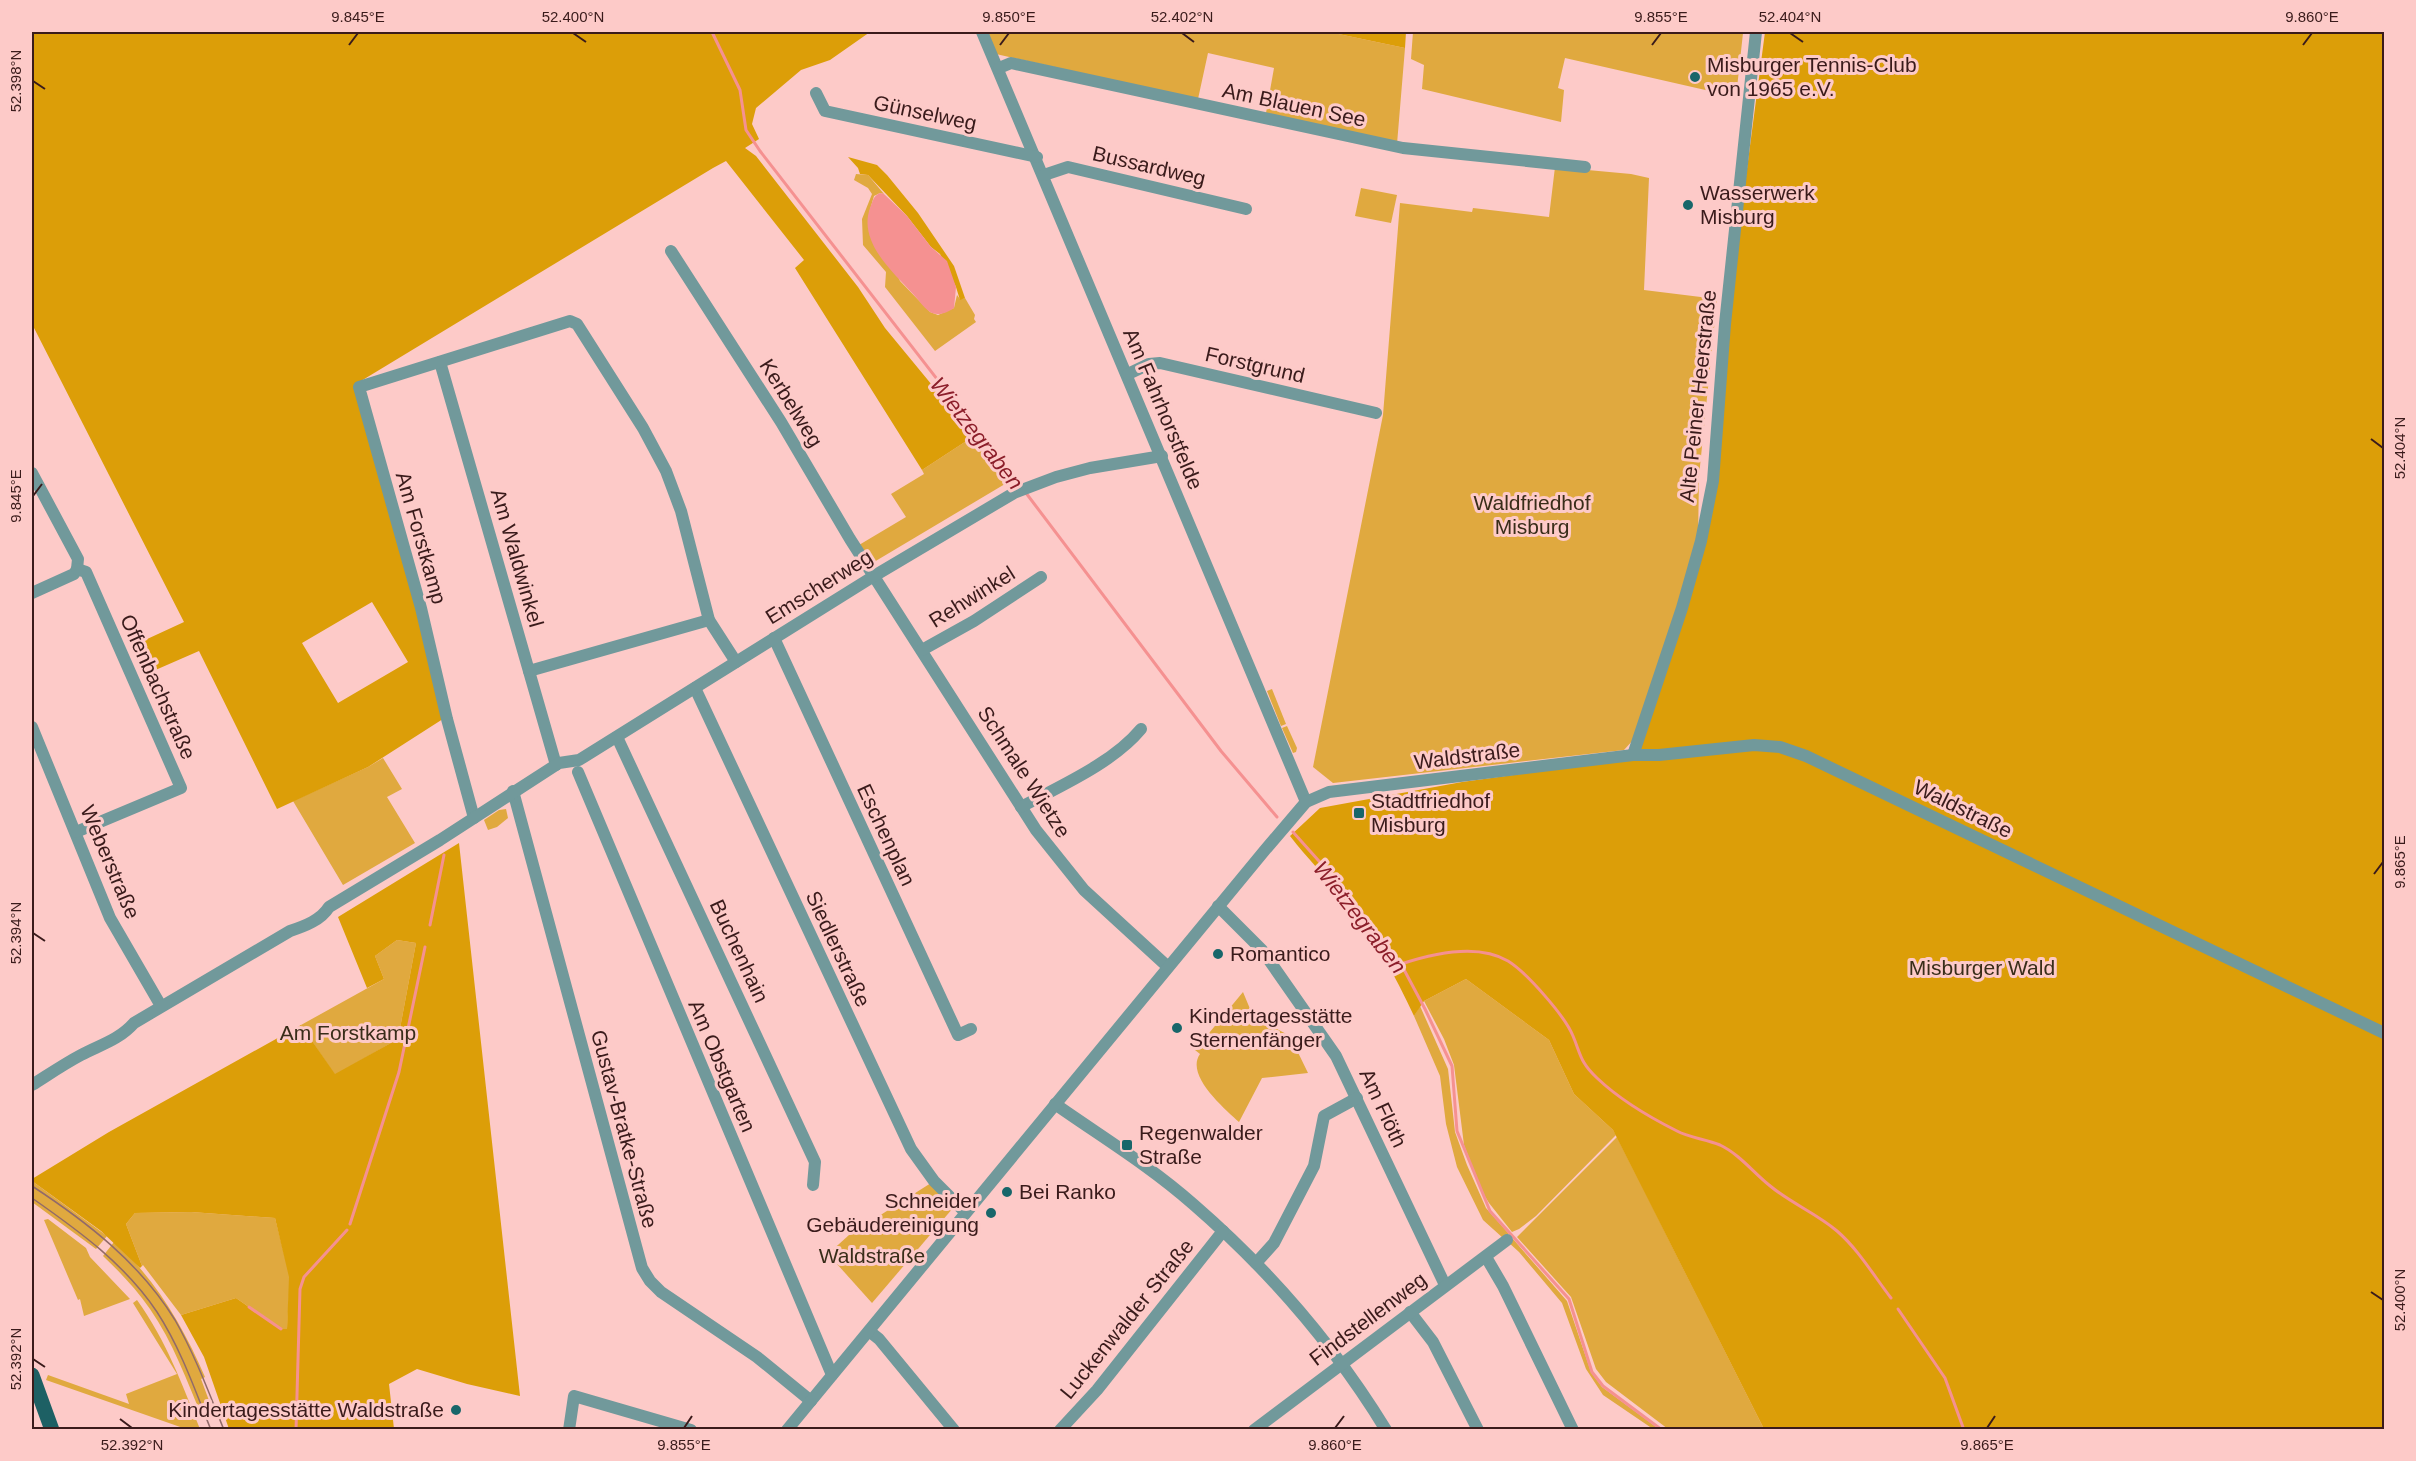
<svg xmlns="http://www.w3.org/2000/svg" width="2416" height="1461" font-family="Arial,sans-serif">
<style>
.green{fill:#e0a93f}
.forest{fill:#dc9e08;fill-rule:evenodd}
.water{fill:#f59191}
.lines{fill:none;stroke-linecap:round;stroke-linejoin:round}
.stream{stroke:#f59191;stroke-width:3}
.minor{stroke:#71999b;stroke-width:12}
.major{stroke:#1d6064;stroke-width:15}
.tram{stroke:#926a69;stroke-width:1.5}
.ticks{fill:none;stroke:#3a1b1b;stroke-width:2}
.poi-dot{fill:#18666a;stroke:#fdcac8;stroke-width:2}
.labels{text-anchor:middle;stroke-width:6;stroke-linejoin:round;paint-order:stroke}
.poi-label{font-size:21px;fill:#3a1b1b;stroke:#fdcac8;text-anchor:start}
.street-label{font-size:21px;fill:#3a1b1b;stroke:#fdcac8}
.park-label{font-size:21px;fill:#392d19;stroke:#fdcac8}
.water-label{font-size:22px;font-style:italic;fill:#8c1e2a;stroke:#fdcac8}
.neatline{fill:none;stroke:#3a1b1b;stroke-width:2}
.ticks-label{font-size:15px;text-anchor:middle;fill:#3a1b1b}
</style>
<rect width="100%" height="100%" fill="#fdcac8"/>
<g class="green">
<polygon points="986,32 1329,32 1405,48 1397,144 1266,113 1274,68 1208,53 1198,99 996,54"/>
<polygon points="1413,32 1738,32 1743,33 1736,97 1565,58 1558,88 1564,90 1561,122 1422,89 1424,65 1411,59"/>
<polygon points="1555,167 1631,174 1649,178 1644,290 1717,299 1699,476 1698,542 1634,739 1624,750 1333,783 1313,767 1383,415 1400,203 1472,212 1473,208 1549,217"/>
<polygon points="856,174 868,175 884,194 880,193 874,196 869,213 900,281 930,312 938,315 954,308 957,295 960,299 965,298 975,315 974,319 976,322 935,351 885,287 886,272 863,245 862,219 872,194 868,188 854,180"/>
<polygon points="1361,188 1397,195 1391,223 1355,216"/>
<polygon points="974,436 1010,481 874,562 868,561 859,545 906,517 891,494 924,474 922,470"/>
<polygon points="1272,689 1286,724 1281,726 1267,691"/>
<polygon points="1287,726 1297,748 1296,752 1293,753 1282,728"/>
<polygon points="383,758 402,789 387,797 415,843 343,885 293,801 368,767"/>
<polygon points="506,809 508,818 497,827 488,830 484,820 499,810"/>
<polygon points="397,940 416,943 398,1039 335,1075 301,1025 384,979 375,956"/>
<polygon points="1466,979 1549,1040 1574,1094 1613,1130 1616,1135 1536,1216 1519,1229 1512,1232 1489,1203 1481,1190 1464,1145 1454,1065 1444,1039 1424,1001"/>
<path d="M1243 992 1253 1016 1290 1036 1308 1073 1262 1078 1239 1122C1224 1108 1185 1075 1200 1054L1195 1050Z"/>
<polygon points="1420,1006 1448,1069 1455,1132 1467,1165 1486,1208 1509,1234 1503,1238 1483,1220 1457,1167 1446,1124 1440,1076 1414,1016"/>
<polygon points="1617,1137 1764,1429 1668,1429 1606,1382 1596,1369 1571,1297 1517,1237"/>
<polygon points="32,1181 107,1236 96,1249 32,1202"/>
<polygon points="931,1183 953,1208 872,1303 828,1254 849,1235"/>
<polygon points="191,1212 275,1218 290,1277 287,1329 280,1329 236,1298 181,1315 143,1265 142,1266 126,1224 135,1213"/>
<polygon points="48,1219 86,1248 90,1257 130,1299 84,1316 80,1299 78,1300 44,1220"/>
<polygon points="1513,1239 1567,1301 1591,1372 1602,1387 1659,1429 1653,1429 1603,1395 1586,1369 1562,1303 1519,1252 1508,1242"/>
<path d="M114 1242C155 1278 183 1326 205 1377L201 1379 214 1414 203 1419C187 1381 173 1342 150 1309 136 1289 120 1272 103 1256Z"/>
<path d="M137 1300C166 1340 182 1384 200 1429H186L46 1380 48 1375 129 1404 126 1394 177 1374 133 1303Z"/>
</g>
<g class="forest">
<path d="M32 32H870L830 60 801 70 756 108 752 124 759 139 745 148 756 156 858 287 885 328 974 436 922 470 795 268 804 260 726 161 713 168 356 384 446 717 368 767 277 809 199 651 144 675 132 646 184 622 32 324ZM372 602 408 662 338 703 302 643Z"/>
<polygon points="1329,32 1406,32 1405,48"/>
<path d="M1765 32H2384V1429H1764L1613 1130 1574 1094 1549 1040 1466 979 1424 1001 1414 1016C1395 975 1373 935 1344 900 1327 878 1307 858 1290 836L1320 808 1462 782 1637 758 1717 483 1733 275Z"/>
<polygon points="848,157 877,165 887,175 918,213 954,266 965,298 960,300 956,287 940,254 931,247 907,216 868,175 860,174 858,168"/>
<polygon points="459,843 520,1396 467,1384 417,1369 389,1384 394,1429 229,1429 204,1357 181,1315 236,1298 280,1329 287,1329 289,1277 275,1218 191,1212 135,1213 126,1224 142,1266 140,1268 101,1231 32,1181 32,1179 109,1132 301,1025 335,1074 398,1039 416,943 397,940 375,956 384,979 367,988 338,917"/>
</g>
<path class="water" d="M880 193 884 194 907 216 931 247 947 261 956 287 954 308C948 312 940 316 932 313 925 310 919 300 913 294 892 271 858 242 870 208 873 201 873 196 880 193Z"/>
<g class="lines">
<g class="stream">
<polyline points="712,32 740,90 746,130 760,151 1020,486"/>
<polyline points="1026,493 1221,751 1277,817"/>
<polyline points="1293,832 1335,879 1401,964 1425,1009 1452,1066 1457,1131 1490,1211 1569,1299 1592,1372 1603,1386 1662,1430"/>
<polyline points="430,925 444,855"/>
<path d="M1401 964C1431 954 1478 943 1508 961 1526 972 1565 1016 1573 1036 1581 1055 1580 1062 1597 1078 1619 1099 1649 1117 1677 1131 1690 1138 1706 1139 1720 1145 1739 1154 1753 1172 1769 1185 1790 1203 1816 1213 1837 1231 1858 1249 1874 1276 1891 1298"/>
<polyline points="350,1224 399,1072 425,947"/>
<polyline points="249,1307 281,1329"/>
<polyline points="1898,1309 1945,1378 1964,1430"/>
<polyline points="296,1430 300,1289 304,1277 347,1230"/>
</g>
<g class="minor">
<polyline points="982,32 1306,802"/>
<polyline points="999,68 1011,63 1403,148 1585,167"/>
<polyline points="816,93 825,111 1037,157"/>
<polyline points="1044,175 1068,167 1246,209"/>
<polyline points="671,251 781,422 850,539 1036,830 1084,890 1168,967"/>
<polyline points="440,362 556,765"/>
<polyline points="1128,374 1149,364 1160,363 1376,413"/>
<polyline points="32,473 78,559 77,569 74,574 32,593"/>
<polyline points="774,638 958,1035 971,1029"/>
<polyline points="922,650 974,621 1041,577"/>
<polyline points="529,671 709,620"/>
<polyline points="695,688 911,1149 934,1181 965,1212"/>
<polyline points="32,727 110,918 161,1006"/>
<polyline points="617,737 815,1162 813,1185"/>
<polyline points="1633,755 1682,608 1701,541 1713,481 1725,324 1756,32"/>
<polyline points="578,772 832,1375"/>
<polyline points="513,791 642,1268 650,1281 661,1292 757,1357 811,1401"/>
<path d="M1021 807C1060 786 1113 763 1141 729"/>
<polyline points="474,818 447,719 421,608 359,387 570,321 577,324 643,428 666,471 681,511 709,620 736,662"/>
<polyline points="76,832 181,788 86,572 77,569"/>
<polyline points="1218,906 1262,950 1336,1056 1445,1285"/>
<path d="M32 1085C48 1075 64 1064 81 1055 100 1045 119 1040 134 1023L290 931C305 926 321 920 329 907L440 840 559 763 579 760 874 576 1014 493 1056 477 1090 468 1162 456"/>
<path d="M1055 1104C1102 1137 1150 1166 1193 1204 1268 1269 1334 1345 1386 1430"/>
<polyline points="1486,1257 1503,1286 1573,1430"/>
<polyline points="1256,1263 1274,1243 1314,1166 1324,1116 1357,1098"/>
<polyline points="1410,1312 1433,1342 1478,1430"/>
<polyline points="869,1331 879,1339 954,1430"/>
<polyline points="569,1430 574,1396 691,1430"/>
<polyline points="787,1430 1265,850 1306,802 1329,792 1633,755 1659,755 1754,745 1780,747 1806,756 2384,1033"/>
<polyline points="1060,1430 1097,1390 1223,1231"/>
<polyline points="1254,1430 1507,1240"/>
</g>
<polyline class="major" points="32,1375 52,1430"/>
<g class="tram">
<path d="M32 1186C87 1222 140 1263 175 1320 195 1355 209 1393 224 1430"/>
<path d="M32 1198C79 1231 125 1264 157 1312 181 1349 195 1390 211 1430"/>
</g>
</g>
<path class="ticks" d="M573 33 586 42M1182 33 1194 42M1790 33 1803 42M349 45 358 33M1000 45 1009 33M1652 45 1661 33M2303 45 2312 33M33 81 45 89M2371 439 2383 448M33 496 42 484M2374 874 2383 862M33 933 45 941M2371 1292 2383 1300M33 1359 45 1367M120 1419 132 1428M684 1428 692 1416M1335 1428 1344 1416M1987 1428 1995 1416"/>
<g class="poi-dot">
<circle cx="1695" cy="77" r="6"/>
<circle cx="1688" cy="205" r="6"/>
<rect x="1353" y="807" width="12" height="12" rx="3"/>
<circle cx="1218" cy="954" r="6"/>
<circle cx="1177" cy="1028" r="6"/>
<rect x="1121" y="1139" width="12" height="12" rx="3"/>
<circle cx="1007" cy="1192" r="6"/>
<circle cx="991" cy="1213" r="6"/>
<circle cx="456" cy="1410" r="6"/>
</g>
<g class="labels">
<g class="poi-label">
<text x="1707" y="72">Misburger Tennis-Club<tspan x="1707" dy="24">von 1965 e.V.</tspan></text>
<text x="1700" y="200">Wasserwerk<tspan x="1700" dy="24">Misburg</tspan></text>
<text x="1371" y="808">Stadtfriedhof<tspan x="1371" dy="24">Misburg</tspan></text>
<text x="1230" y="961">Romantico</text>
<text x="1189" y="1023">Kindertagesstätte<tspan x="1189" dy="24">Sternenfänger</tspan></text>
<text x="1139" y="1140">Regenwalder<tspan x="1139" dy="24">Straße</tspan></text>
<text x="1019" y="1199">Bei Ranko</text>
<text x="979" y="1208" text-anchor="end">Schneider<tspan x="979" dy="24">Gebäudereinigung</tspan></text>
<text x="444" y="1417" text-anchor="end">Kindertagesstätte Waldstraße</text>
</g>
<g class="street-label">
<text transform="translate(1294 105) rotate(12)" y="7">Am Blauen See</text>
<text transform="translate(925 113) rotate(12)" y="7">Günselweg</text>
<text transform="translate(1149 166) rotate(13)" y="7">Bussardweg</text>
<text transform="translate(1255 365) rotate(13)" y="7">Forstgrund</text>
<text transform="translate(1698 396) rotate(-84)" y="7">Alte Peiner Heerstraße</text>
<text transform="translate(791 403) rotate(58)" y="7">Kerbelweg</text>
<text transform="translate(1163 409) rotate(67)" y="7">Am Fahrhorstfelde</text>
<text transform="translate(421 538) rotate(74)" y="7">Am Forstkamp</text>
<text transform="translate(517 558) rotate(74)" y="7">Am Waldwinkel</text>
<text transform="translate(819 587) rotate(-32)" y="7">Emscherweg</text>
<text transform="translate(972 597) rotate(-32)" y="7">Rehwinkel</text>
<text transform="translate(158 687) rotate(66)" y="7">Offenbachstraße</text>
<text transform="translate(1467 756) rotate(-7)" y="7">Waldstraße</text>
<text transform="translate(1024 772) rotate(57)" y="7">Schmale Wietze</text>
<text transform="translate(1963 809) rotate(26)" y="7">Waldstraße</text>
<text transform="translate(886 835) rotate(65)" y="7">Eschenplan</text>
<text transform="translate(110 862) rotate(67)" y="7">Weberstraße</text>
<text transform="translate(838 949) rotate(65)" y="7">Siedlerstraße</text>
<text transform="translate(739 951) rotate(65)" y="7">Buchenhain</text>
<text transform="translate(722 1066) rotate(67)" y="7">Am Obstgarten</text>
<text transform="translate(1383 1108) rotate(65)" y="7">Am Flöth</text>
<text transform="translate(624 1129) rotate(75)" y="7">Gustav-Bratke-Straße</text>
<text transform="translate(1127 1319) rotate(-51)" y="7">Luckenwalder Straße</text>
<text transform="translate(1368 1319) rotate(-37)" y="7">Findstellenweg</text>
</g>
<g class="park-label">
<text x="1532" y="510">Waldfriedhof<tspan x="1532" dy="24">Misburg</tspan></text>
<text x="1982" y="975">Misburger Wald</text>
<text x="348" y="1040">Am Forstkamp</text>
<text x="872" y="1263">Waldstraße</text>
</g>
<g class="water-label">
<text transform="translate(977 433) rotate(52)" y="8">Wietzegraben</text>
<text transform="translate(1360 917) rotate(52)" y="8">Wietzegraben</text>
</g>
</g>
<rect width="2416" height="1461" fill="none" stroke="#fdcac8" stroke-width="66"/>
<rect x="33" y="33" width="2350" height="1395" class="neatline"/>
<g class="ticks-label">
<text x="358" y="22">9.845°E</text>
<text x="573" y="22">52.400°N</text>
<text x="1009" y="22">9.850°E</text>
<text x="1182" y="22">52.402°N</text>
<text x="1661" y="22">9.855°E</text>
<text x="1790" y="22">52.404°N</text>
<text x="2312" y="22">9.860°E</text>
<text transform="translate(16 81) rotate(-90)" y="5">52.398°N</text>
<text transform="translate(2400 448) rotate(-90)" y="5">52.404°N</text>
<text transform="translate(16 496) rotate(-90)" y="5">9.845°E</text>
<text transform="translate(2400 862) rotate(-90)" y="5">9.865°E</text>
<text transform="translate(16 933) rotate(-90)" y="5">52.394°N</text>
<text transform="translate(2400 1300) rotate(-90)" y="5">52.400°N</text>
<text transform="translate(16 1359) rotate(-90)" y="5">52.392°N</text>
<text x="132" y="1450">52.392°N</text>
<text x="684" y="1450">9.855°E</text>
<text x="1335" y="1450">9.860°E</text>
<text x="1987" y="1450">9.865°E</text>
</g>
</svg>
